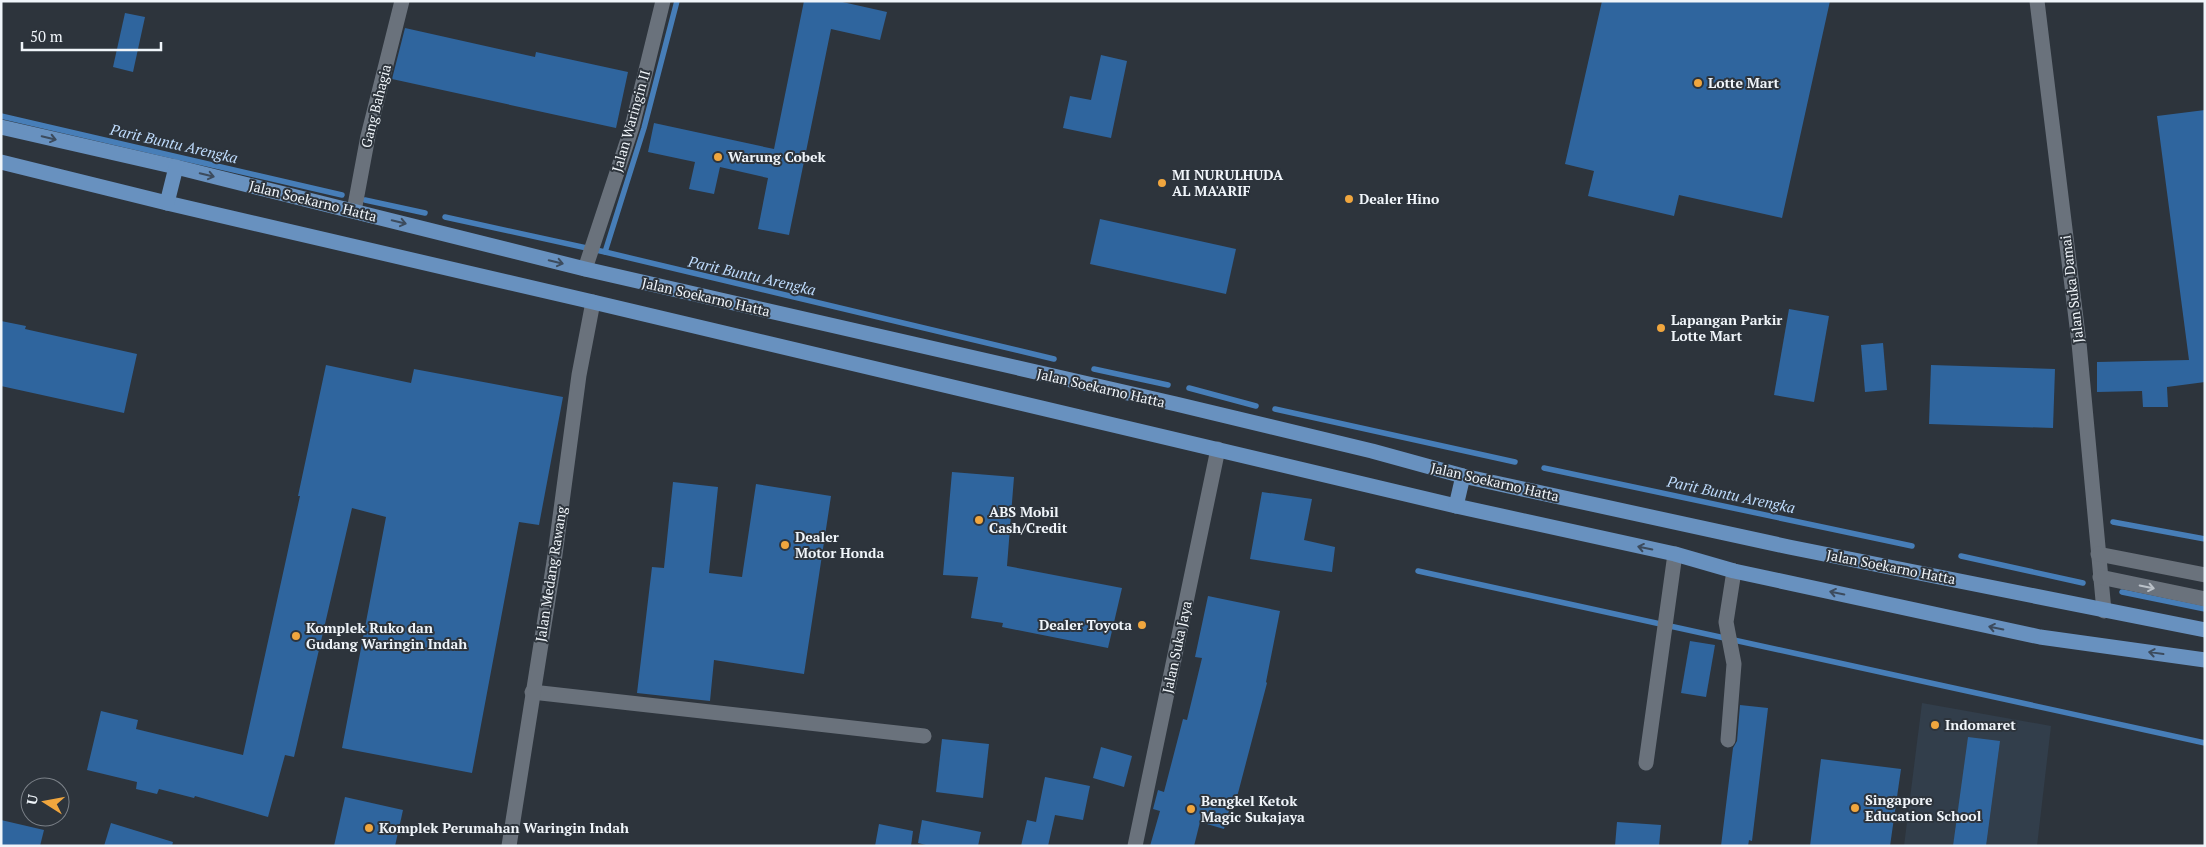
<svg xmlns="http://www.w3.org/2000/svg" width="2206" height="847" font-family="'PT Serif',serif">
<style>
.built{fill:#323e4b}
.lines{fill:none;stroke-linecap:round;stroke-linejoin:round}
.stream{stroke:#477eb8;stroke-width:5.5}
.building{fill:#2f659e}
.minor{stroke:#6a727c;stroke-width:15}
.major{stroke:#6891bf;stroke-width:15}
.oneway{stroke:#3c4b5d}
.oneway2{stroke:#bac1c8}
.poi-dot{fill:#f0a63e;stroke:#2d343c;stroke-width:2}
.labels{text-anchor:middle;stroke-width:4;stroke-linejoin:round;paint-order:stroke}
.poi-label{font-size:14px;font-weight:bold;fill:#f0f5fa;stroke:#2d343c;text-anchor:start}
.street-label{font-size:14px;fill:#f0f5fa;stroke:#2d343c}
.water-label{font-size:15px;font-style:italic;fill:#bedbfc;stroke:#2d343c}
</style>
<rect width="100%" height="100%" fill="#2d343c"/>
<polygon class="built" points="1922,703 2051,726 2037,846 1904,846"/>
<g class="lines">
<g class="stream">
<polyline points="1,116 342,195"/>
<polyline points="365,200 425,213"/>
<polyline points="445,217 605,252 1054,359"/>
<polyline points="605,252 644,128 677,1"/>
<polyline points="1094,369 1168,385"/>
<polyline points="1189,388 1256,406"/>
<polyline points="1275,409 1515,462"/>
<polyline points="1544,468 1912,546"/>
<polyline points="2113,522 2205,539"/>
<polyline points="1961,556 2083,583"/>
<polyline points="1418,571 2205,743"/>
<polyline points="2122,592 2205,609"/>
</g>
</g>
<g class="building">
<polygon points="804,1 838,1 887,12 880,40 831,29 789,235 758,229 768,178 720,167 714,194 689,189 695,162 648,152 654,123 774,149"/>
<polygon points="1602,1 1830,1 1782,218 1679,195 1674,216 1588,196 1594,171 1565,164"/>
<polygon points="125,13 145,17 133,72 113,67"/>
<polygon points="405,28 535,57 536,52 628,72 616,128 392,79"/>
<polygon points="1101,55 1127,61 1111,138 1063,128 1070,96 1091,100"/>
<polygon points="2205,110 2205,382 2167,387 2168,407 2143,407 2142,391 2097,392 2097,362 2189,360 2157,116"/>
<polygon points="1100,219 1236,249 1226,294 1090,264"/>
<polygon points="1789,309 1829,316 1814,402 1774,395"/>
<polygon points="1,321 26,326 25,329 137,354 124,413 1,386"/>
<polygon points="1883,343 1887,390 1865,392 1861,345"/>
<polygon points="326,365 411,383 414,369 563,397 539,525 519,522 472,773 342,748 386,517 352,508 294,757 285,755 268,817 195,796 194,798 159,789 157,794 136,789 137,782 87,770 101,711 138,720 136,729 243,755 300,496 298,496"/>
<polygon points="1931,365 2055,369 2053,428 1929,424"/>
<polygon points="952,472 1014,477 1007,566 1122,588 1108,648 1002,627 1003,623 971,618 978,577 943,575"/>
<polygon points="673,482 718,487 709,573 742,577 756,484 831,496 804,674 714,660 710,701 637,693 652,567 664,568"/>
<polygon points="1262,492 1312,499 1304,540 1335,547 1332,572 1250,559"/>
<polygon points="1208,596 1280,611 1266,682 1267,683 1237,797 1233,796 1224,829 1200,822 1194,846 1150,846 1160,811 1153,809 1158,790 1164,792 1183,719 1187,720 1202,658 1195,657"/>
<polygon points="1690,641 1715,645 1706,697 1681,693"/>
<polygon points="1740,705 1768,708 1752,841 1749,840 1748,846 1721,846 1733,748 1737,741"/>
<polygon points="1968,737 2000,741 1986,846 1953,846"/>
<polygon points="942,739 989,744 983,798 936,792"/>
<polygon points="1101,747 1132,756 1124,787 1093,778"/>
<polygon points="1821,759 1901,769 1890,846 1810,846"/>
<polygon points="1045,777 1090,786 1083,820 1055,815 1048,846 1021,846 1027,820 1036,822"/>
<polygon points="345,797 403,810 395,846 334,846"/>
<polygon points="1,820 44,830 40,846 1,846"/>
<polygon points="922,820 981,832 978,846 930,846 918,843"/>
<polygon points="1617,822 1661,825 1659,846 1615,846"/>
<polygon points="111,823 173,842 172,846 104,846"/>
<polygon points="879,824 913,831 911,846 875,846"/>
</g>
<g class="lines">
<g class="minor">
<polyline points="2037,1 2079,343 2104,611"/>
<polyline points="354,211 368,136 402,1"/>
<polyline points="585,269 632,127 663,1"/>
<polyline points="2098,554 2205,575"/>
<polyline points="2100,577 2205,599"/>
<polyline points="532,692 924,736"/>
<polyline points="1728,740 1734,664 1726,622 1734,571"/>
<polyline points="1646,763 1675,554"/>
<polyline points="509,846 554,562 579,375 593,302"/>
<polyline points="1135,846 1218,449"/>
</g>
<g class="major">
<polyline points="1,127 176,167 585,269 1176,404 1372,451 1463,476 1789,547 2205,630"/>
<polyline points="1,162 167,203 593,302 1456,506 1675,554 1734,571 2040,637 2205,660"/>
<polyline points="167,203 176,167"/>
<polyline points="1456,506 1463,476"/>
</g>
</g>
<defs><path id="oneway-shaft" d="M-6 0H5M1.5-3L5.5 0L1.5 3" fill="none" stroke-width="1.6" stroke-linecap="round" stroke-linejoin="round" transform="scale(1.25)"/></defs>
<g class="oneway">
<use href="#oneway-shaft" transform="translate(49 138) rotate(13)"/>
<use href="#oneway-shaft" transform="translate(207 175) rotate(14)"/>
<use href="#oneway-shaft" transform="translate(399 222) rotate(14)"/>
<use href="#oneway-shaft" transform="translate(556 262) rotate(14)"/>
<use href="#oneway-shaft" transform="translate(1645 548) rotate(-168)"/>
<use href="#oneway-shaft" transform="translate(1837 593) rotate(-168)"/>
<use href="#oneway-shaft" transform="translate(1996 628) rotate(-168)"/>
<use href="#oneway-shaft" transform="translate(2156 653) rotate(-172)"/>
</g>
<use class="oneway2" href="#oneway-shaft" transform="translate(2147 587) rotate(12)"/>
<g class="poi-dot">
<circle cx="1698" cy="83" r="5"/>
<circle cx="718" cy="157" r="5"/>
<circle cx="1162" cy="183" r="5"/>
<circle cx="1349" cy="199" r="5"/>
<circle cx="1661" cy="328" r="5"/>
<circle cx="979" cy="520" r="5"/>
<circle cx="785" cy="545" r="5"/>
<circle cx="1142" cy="625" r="5"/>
<circle cx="296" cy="636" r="5"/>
<circle cx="1935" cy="725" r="5"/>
<circle cx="1855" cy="808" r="5"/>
<circle cx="1191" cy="809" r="5"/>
<circle cx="369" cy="828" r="5"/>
</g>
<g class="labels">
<g class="poi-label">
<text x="1708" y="88">Lotte Mart</text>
<text x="728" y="162">Warung Cobek</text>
<text x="1172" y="180">MI NURULHUDA<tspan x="1172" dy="16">AL MA'ARIF</tspan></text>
<text x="1359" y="204">Dealer Hino</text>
<text x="1671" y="325">Lapangan Parkir<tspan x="1671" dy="16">Lotte Mart</tspan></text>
<text x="989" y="517">ABS Mobil<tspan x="989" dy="16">Cash/Credit</tspan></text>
<text x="795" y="542">Dealer<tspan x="795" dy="16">Motor Honda</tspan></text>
<text x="1132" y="630" text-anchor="end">Dealer Toyota</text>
<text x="306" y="633">Komplek Ruko dan<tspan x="306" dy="16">Gudang Waringin Indah</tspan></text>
<text x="1945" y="730">Indomaret</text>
<text x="1865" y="805">Singapore<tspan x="1865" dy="16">Education School</tspan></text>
<text x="1201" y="806">Bengkel Ketok<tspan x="1201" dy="16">Magic Sukajaya</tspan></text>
<text x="379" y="833">Komplek Perumahan Waringin Indah</text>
</g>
<g class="street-label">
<text transform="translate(376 106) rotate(-76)" y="5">Gang Bahagia</text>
<text transform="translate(631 121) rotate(-74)" y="5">Jalan Waringin II</text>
<text transform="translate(313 201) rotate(14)" y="5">Jalan Soekarno Hatta</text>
<text transform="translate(2072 289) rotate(-97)" y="5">Jalan Suka Damai</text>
<text transform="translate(706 297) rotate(13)" y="5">Jalan Soekarno Hatta</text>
<text transform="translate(1101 388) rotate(13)" y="5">Jalan Soekarno Hatta</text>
<text transform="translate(1495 482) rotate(13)" y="5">Jalan Soekarno Hatta</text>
<text transform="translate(1891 567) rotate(11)" y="5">Jalan Soekarno Hatta</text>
<text transform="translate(551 574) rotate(-81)" y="5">Jalan Medang Rawang</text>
<text transform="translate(1177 647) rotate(-78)" y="5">Jalan Suka Jaya</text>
</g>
<g class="water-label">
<text transform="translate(174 144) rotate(13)" y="5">Parit Buntu Arengka</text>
<text transform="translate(752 276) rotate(13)" y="5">Parit Buntu Arengka</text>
<text transform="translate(1731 495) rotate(12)" y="5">Parit Buntu Arengka</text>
</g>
</g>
<rect width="2206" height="847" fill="none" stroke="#f0f5fa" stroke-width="5"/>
<g transform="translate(45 802) rotate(281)"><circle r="24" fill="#2d343c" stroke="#7b8188"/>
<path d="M0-4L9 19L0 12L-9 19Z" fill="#f0a63e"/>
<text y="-8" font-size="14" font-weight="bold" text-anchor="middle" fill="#f0f5fa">U</text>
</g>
<path d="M22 42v8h139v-8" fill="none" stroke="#f0f5fa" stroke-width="2.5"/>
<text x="30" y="42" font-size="15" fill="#f0f5fa" stroke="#2d343c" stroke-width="4" paint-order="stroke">50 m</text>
</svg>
